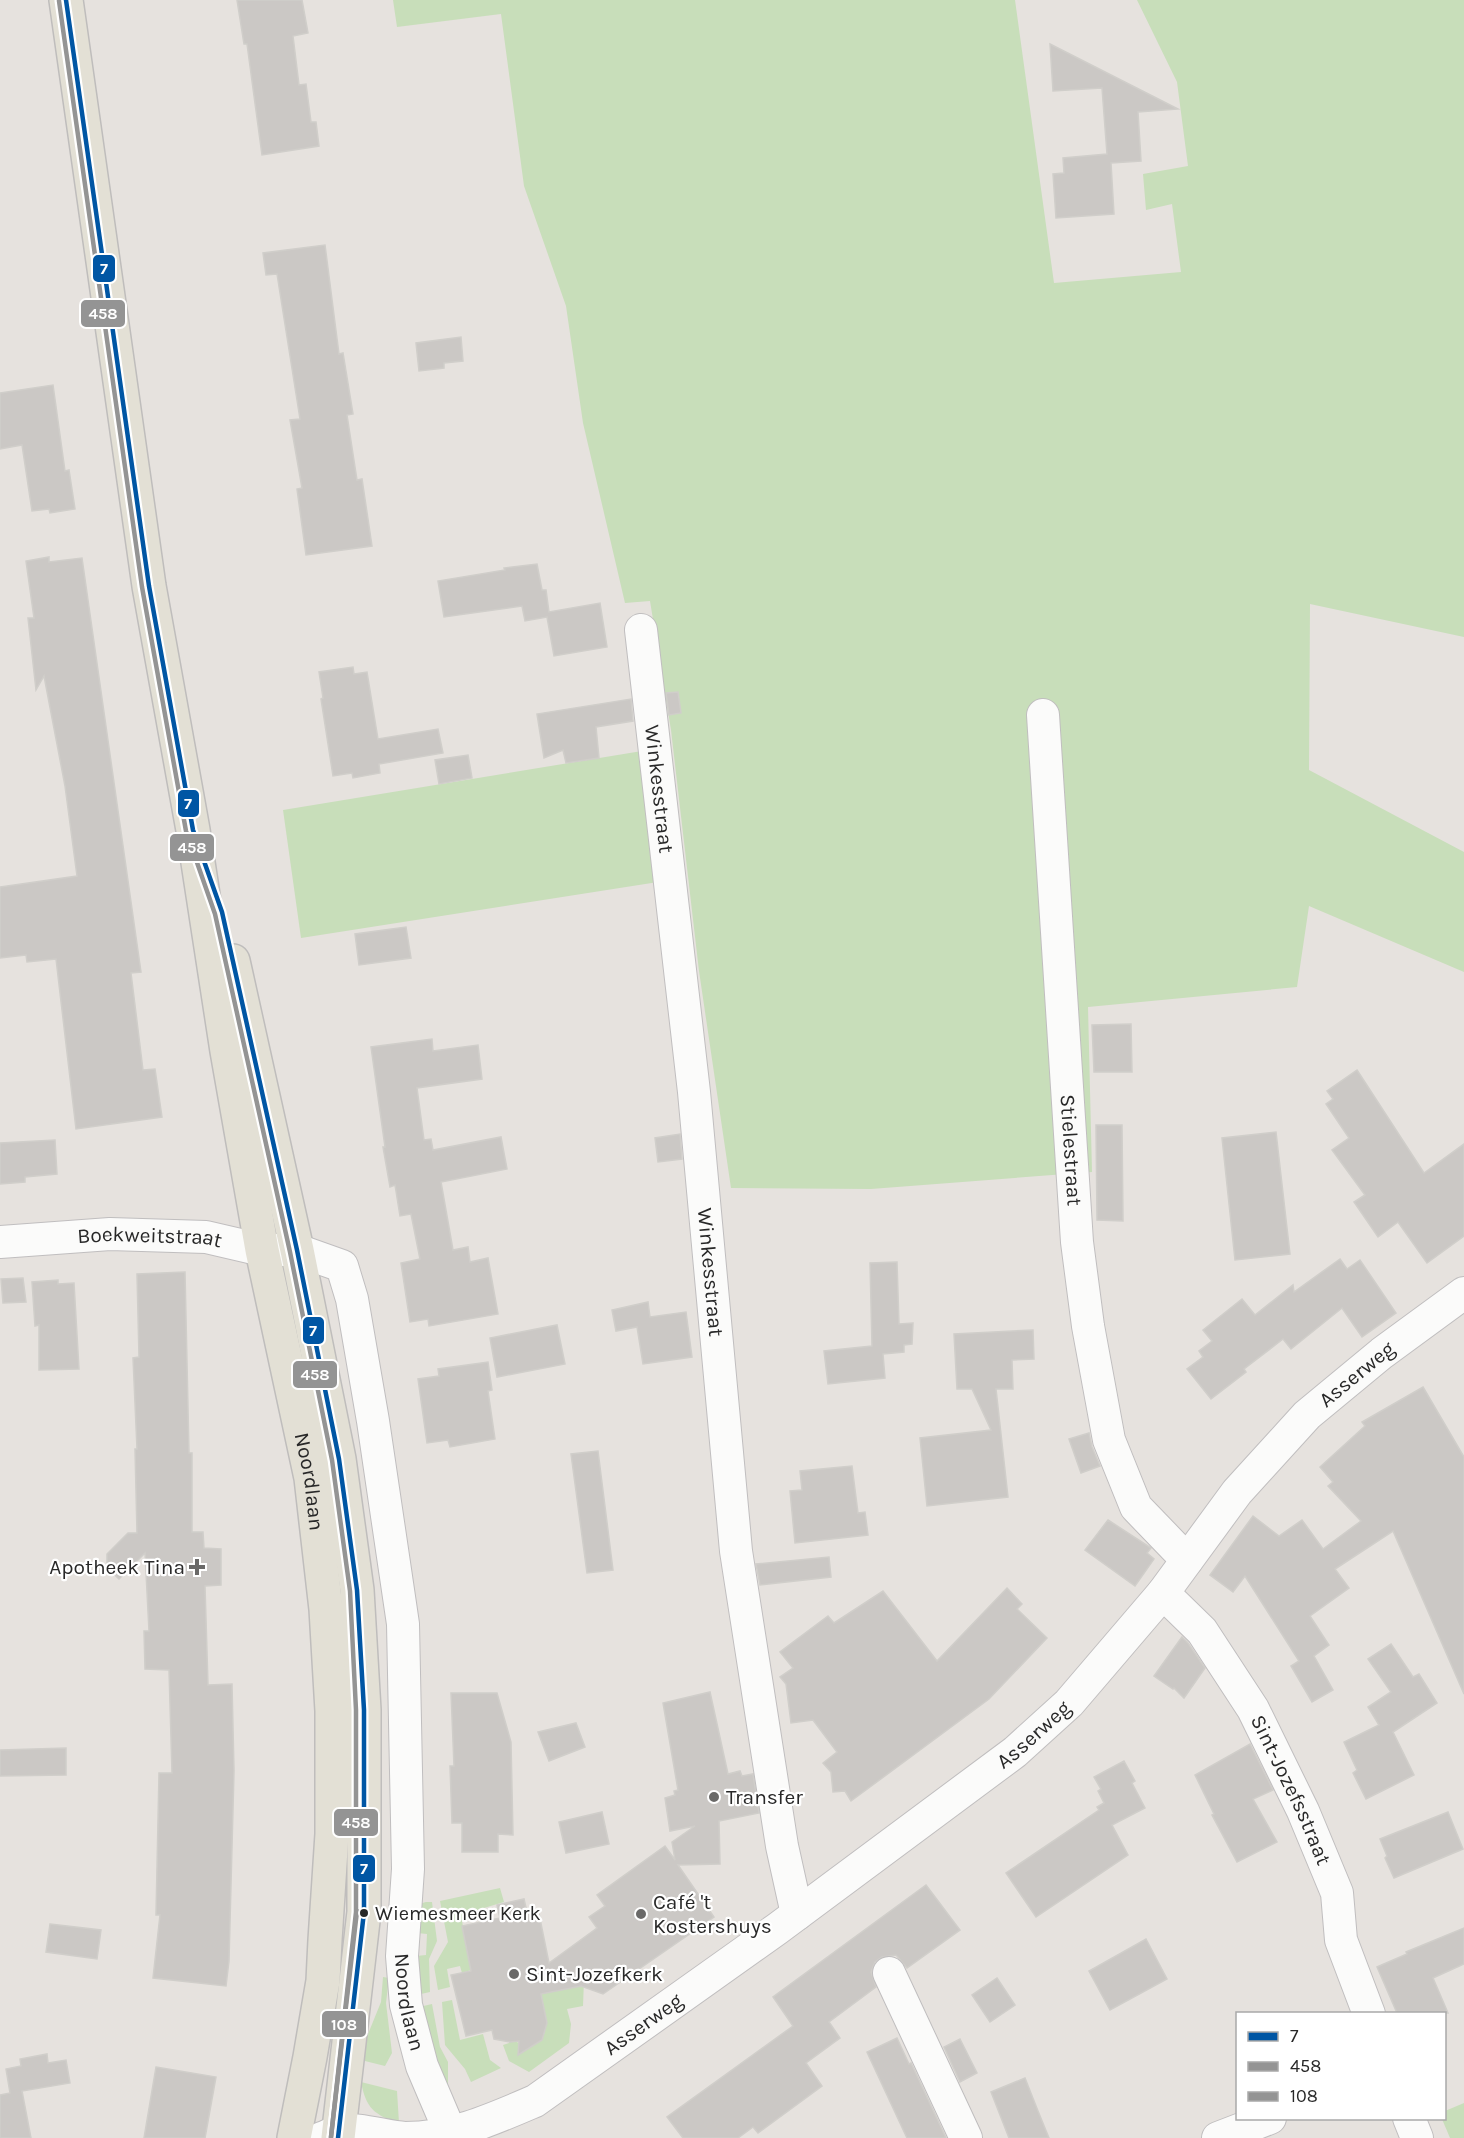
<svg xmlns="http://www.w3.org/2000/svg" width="1464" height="2138" font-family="Karla,sans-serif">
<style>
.green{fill:#c8deba}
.building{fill:#cbc8c5;stroke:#d0ceca;stroke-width:1.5}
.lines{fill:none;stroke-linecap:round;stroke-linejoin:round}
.minor-casing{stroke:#c0bebf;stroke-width:34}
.major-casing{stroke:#bfbdbc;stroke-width:36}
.minor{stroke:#fbfbfa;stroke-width:32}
.major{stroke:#e3e0d5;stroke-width:33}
.bus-1-casing{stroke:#fff;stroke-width:9}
.bus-2-casing{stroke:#fff;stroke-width:9}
.bus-3-casing{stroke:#fff;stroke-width:9}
.bus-1{stroke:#0056a4;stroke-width:4.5}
.bus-2{stroke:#949494;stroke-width:4.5}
.bus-3{stroke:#949494;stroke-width:4.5}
.poi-dot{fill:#6a6968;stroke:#fff;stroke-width:2}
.bus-dot{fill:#282828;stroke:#fff;stroke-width:2}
.labels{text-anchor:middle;stroke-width:4.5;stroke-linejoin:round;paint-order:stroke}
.bus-label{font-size:20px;fill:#282828;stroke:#fff;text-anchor:start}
.street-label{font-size:21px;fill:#282828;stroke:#fff}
.poi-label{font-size:21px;fill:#282828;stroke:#fff;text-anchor:start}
.line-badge{stroke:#fff;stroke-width:2}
.badge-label{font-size:16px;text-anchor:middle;font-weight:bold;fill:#fff}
</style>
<rect width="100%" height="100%" fill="#e6e2de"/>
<g class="green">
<polygon points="393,0 1015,0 1054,283 1181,272 1172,204 1146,210 1143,174 1188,166 1177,82 1137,0 1464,0 1464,637 1310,604 1309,770 1464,852 1464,972 1309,906 1297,987 1088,1007 1092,1172 871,1189 731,1188 699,971 671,730 650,601 625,603 583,423 566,306 524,186 501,14 397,27"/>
<polygon points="648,750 658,882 301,938 283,810"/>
<polygon points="500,1888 504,1902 484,1908 484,1916 462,1921 471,1970 462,1973 460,1966 447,1969 450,1987 438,1990 434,1966 448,1942 440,1901"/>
<polygon points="426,1902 432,1902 437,1941 429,1959 430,1992 412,1996 416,1956 426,1955 427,1934 417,1933 419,1904"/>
<polygon points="383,1977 389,1978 386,2003 392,2053 385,2066 361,2060 364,2044 381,2002"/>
<polygon points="584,1980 583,2006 567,2009 571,2024 569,2043 529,2072 509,2061 503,2045 509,2043 510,2039 519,2043 519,2048 544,2034 545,2032 541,2030 546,2019 537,1995 574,1987"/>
<polygon points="452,2000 460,2040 483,2034 490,2060 501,2068 471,2082 465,2069 445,2045 442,2002"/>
<polygon points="432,2004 440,2047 448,2062 448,2087 415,2008"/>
<path d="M361 2082 397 2091 399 2123C374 2115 366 2108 361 2082Z"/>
<polygon points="1464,2103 1464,2138 1450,2138 1442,2119 1444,2118 1445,2111"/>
</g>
<g class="building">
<polygon points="237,0 302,0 308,33 293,36 299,85 306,84 311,122 316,122 319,146 262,155 247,44 244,44"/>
<polygon points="1050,44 1178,109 1138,112 1141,161 1111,163 1114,214 1056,218 1053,174 1064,173 1063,158 1107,154 1102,88 1053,91"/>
<polygon points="325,245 339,354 343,353 353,414 347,415 357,480 362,479 372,546 306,555 297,489 302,488 290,420 300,419 277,274 266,275 263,253"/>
<polygon points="461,337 463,361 444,363 444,368 419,371 416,343"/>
<polygon points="53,385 65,471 69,470 75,509 50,513 49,509 32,511 22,445 0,449 0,393"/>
<polygon points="49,557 49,562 82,558 141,972 131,973 143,1070 155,1069 162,1117 76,1129 56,959 27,962 26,955 0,958 0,887 77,876 65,786 44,676 36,690 28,618 34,618 26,561"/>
<polygon points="537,564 542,590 546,590 549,612 600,603 607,647 554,656 547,617 525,621 522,606 444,617 438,581 505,570 504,568"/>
<polygon points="353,667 354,674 367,672 378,739 438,729 443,753 379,764 380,773 353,778 352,773 333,776 321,699 323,698 319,672"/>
<polygon points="678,692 681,713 669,715 666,693"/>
<polygon points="631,699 633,721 596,727 599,758 566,763 563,750 544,758 537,714"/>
<polygon points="468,755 472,778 439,784 435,760"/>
<polygon points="406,927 411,958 359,965 355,934"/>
<polygon points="1131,1024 1132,1072 1094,1072 1092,1025"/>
<polygon points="432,1039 433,1051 478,1045 482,1079 417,1088 424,1140 431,1139 433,1150 501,1137 507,1169 441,1182 453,1250 468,1247 470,1262 488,1258 498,1314 429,1326 428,1319 410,1322 401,1263 420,1259 411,1214 400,1216 395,1185 390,1187 383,1147 385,1147 371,1047"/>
<polygon points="1357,1070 1424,1173 1464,1144 1464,1236 1427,1263 1398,1222 1378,1237 1354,1202 1365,1195 1332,1150 1349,1138 1326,1104 1333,1099 1327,1091"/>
<polygon points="1096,1125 1122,1125 1123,1221 1097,1220"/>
<polygon points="1276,1132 1290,1254 1235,1260 1222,1138"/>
<polygon points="680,1134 682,1159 658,1162 655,1138"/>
<polygon points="55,1140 57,1174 25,1177 25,1182 0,1184 0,1143"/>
<polygon points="1340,1259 1347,1269 1360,1260 1396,1313 1362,1337 1342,1308 1291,1349 1283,1339 1244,1369 1246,1372 1211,1399 1187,1369 1203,1357 1199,1351 1212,1341 1203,1330 1242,1299 1255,1315 1293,1285 1294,1292"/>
<polygon points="897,1262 899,1324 913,1323 912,1344 904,1345 904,1352 883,1354 885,1378 828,1384 824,1351 872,1346 870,1263"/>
<polygon points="185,1272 189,1453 192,1453 192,1532 203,1532 204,1548 221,1549 221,1585 205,1586 208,1685 232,1684 234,1771 229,1961 226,1986 153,1978 160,1915 156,1915 159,1773 172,1773 169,1670 145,1669 144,1631 149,1631 145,1553 119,1579 107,1568 107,1554 128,1533 137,1533 135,1449 137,1449 133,1358 139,1357 137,1274"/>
<polygon points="23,1278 26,1302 3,1303 1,1279"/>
<polygon points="58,1280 58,1284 74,1283 79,1369 39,1370 39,1325 35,1326 32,1282"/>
<polygon points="648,1302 650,1317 686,1312 692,1357 643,1364 637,1327 616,1331 612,1310"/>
<polygon points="557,1325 565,1364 497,1377 490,1338"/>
<polygon points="1033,1330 1034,1359 1012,1360 1013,1389 996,1389 1008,1497 927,1506 920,1438 991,1430 972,1389 957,1389 954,1334"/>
<polygon points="488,1362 492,1390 488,1391 495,1439 450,1447 448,1440 427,1443 418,1379 439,1376 438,1369"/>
<polygon points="1423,1387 1464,1457 1464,1694 1393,1531 1335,1569 1349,1588 1310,1616 1329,1645 1314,1656 1333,1690 1312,1702 1291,1666 1299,1661 1245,1576 1233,1592 1210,1575 1253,1516 1279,1536 1302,1520 1323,1549 1361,1521 1328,1486 1333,1482 1320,1467 1365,1426 1362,1422"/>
<polygon points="1089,1433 1092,1447 1100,1466 1081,1473 1069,1439"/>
<polygon points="598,1451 613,1570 587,1573 571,1454"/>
<polygon points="852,1466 858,1513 865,1512 868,1535 795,1543 790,1491 802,1490 800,1471"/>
<polygon points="1108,1520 1151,1548 1147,1553 1154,1559 1135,1586 1085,1550"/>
<polygon points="829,1557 831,1577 760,1585 756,1564"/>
<polygon points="1007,1588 1022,1604 1017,1609 1047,1638 989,1699 851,1801 845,1791 833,1792 831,1772 823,1763 837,1752 813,1720 791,1723 786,1684 780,1677 793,1668 780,1652 828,1616 834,1623 883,1591 937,1661"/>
<polygon points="1182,1637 1188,1643 1205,1668 1184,1698 1174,1688 1173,1689 1154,1676"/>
<polygon points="1391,1644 1413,1677 1419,1674 1437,1703 1393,1732 1414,1775 1366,1799 1353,1773 1357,1770 1344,1742 1379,1725 1368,1707 1391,1692 1368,1659"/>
<polygon points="710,1692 728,1774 740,1771 742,1776 753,1774 759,1813 719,1821 720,1864 678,1865 714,1917 603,1994 581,1986 541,1994 547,2023 542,2040 518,2055 519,2041 510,2042 494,2039 492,2030 466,2036 451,1975 471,1971 462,1926 500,1918 497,1905 524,1899 527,1912 538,1909 549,1963 597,1928 589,1917 605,1906 597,1895 665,1846 675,1860 672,1842 695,1826 670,1831 665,1798 675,1795 674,1791 678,1790 663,1703"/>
<polygon points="451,1693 497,1693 511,1742 513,1835 498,1834 498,1852 462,1852 462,1823 452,1823 450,1766 454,1766"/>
<polygon points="576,1723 585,1747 549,1761 538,1732"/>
<polygon points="1250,1744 1273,1790 1253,1799 1277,1842 1237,1862 1212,1815 1214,1814 1195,1775"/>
<polygon points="66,1748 66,1775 0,1776 0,1750"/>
<polygon points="1124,1761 1135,1781 1132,1783 1145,1808 1112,1825 1128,1855 1036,1917 1006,1873 1099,1810 1097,1807 1104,1803 1098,1791 1101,1789 1094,1777"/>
<polygon points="602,1812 609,1844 566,1853 559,1822"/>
<polygon points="1448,1812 1463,1849 1394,1878 1385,1858 1387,1856 1380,1839"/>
<polygon points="926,1885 960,1930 907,1968 896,1955 882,1957 875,1962 871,1972 876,1987 829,2022 840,2038 806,2063 822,2086 758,2133 753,2127 738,2138 683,2138 667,2117 793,2026 773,1997"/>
<polygon points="50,1924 101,1930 97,1959 46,1952"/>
<polygon points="1464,1928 1464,1964 1433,1978 1448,2013 1397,2013 1377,1967 1407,1954 1406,1952"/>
<polygon points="1146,1939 1167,1979 1110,2010 1089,1971"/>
<polygon points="997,1978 1015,2005 990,2022 972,1995"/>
<polygon points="897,2038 909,2064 911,2063 946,2138 907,2138 867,2052"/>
<polygon points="960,2039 977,2073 960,2082 944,2047"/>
<polygon points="47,2054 48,2063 66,2060 70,2083 22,2091 31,2138 0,2138 0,2095 10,2093 6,2069 21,2066 20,2059"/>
<polygon points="156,2067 216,2077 205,2138 144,2138"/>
<polygon points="1025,2078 1038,2111 1049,2138 1009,2138 991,2092"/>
</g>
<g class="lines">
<g class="minor-casing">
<g id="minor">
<path id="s1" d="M641 630 694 1092 736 1551 782 1846 797 1914"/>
<path id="s2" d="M1043 715 1077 1242 1088 1326 1109 1440 1136 1507 1187 1560"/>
<path id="s3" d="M0 1242 110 1234 206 1237 262 1250H297L342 1266 352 1299 373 1421 403 1624 408 1869 402 1956 406 2005 422 2066 445 2120 444 2138"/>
<path id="s4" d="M1163 1593 1202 1631 1253 1709 1303 1811 1337 1893 1341 1940 1369 2014"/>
<polyline points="889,1973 966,2138"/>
<polyline points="1409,2118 1417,2138"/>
<path id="s5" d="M322 2138C328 2136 334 2132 339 2131 357 2127 386 2137 405 2138 451 2138 493 2119 535 2101L777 1929 1015 1752 1069 1703 1163 1593 1237 1492 1307 1415 1382 1353 1464 1293"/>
<polyline points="1218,2138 1270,2118"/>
</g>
</g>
<g class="major-casing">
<g id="major">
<path id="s6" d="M66 0 149 586 193 830 227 1051 262 1250 311 1478 326 1609 332 1711V1834L325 1940 323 1981 310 2057 294 2138"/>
<polyline points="233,961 297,1250 339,1459 357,1590 364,1710 364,1912 338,2138"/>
</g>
</g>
<use href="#minor" class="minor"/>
<use href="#major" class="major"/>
<g class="bus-1-casing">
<polyline id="bus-1" points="66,0 149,586 193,830 222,912 297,1250 339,1459 357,1590 364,1710 364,1912 338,2138"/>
</g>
<g class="bus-2-casing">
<polyline id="bus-2" points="59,1 142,587 186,831 215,914 290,1252 332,1460 350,1591 356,1710 356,1912 331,2137"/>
</g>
<g class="bus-3-casing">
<polyline id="bus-3" points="331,2137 357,1911"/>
</g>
<use href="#bus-1" class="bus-1"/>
<use href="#bus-2" class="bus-2"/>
<use href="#bus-3" class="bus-3"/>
</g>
<g class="poi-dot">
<path d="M194 1558h6v6h6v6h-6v6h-6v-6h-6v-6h6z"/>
<circle cx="714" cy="1797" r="6"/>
<circle cx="641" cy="1914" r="6"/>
<circle cx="514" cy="1974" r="6"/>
</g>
<circle class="bus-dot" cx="364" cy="1913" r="5"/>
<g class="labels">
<g class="bus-label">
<text x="375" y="1920">Wiemesmeer Kerk</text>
</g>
<g class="street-label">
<text dy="7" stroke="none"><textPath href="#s1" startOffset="160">Winkesstraat</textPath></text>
<text dy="7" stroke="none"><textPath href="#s2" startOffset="436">Stielestraat</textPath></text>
<text dy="7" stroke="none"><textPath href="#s3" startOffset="150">Boekweitstraat</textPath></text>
<text dy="7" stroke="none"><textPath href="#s1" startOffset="646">Winkesstraat</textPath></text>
<text dy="7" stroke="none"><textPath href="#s5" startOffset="1326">Asserweg</textPath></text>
<text dy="7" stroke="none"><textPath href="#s6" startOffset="1502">Noordlaan</textPath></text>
<text dy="7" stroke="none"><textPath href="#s5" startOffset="840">Asserweg</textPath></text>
<text dy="7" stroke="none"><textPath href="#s4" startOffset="237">Sint-Jozefsstraat</textPath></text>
<text dy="7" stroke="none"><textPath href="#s3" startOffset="1089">Noordlaan</textPath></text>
<text dy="7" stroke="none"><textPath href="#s5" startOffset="354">Asserweg</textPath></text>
</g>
<g class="poi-label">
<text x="185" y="1574" text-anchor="end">Apotheek Tina</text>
<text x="726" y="1804">Transfer</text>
<text x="653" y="1909">Café 't<tspan x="653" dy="24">Kostershuys</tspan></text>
<text x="526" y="1981">Sint-Jozefkerk</text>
</g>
</g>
<g class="line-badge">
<rect x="92" y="254" width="24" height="29" rx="6" fill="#0056a4"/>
<rect x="80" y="299" width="46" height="29" rx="6" fill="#949494"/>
<rect x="177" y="789" width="23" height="29" rx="6" fill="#0056a4"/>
<rect x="169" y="833" width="46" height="29" rx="6" fill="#949494"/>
<rect x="302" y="1316" width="23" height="29" rx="6" fill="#0056a4"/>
<rect x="292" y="1360" width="46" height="29" rx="6" fill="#949494"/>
<rect x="333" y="1808" width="46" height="29" rx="6" fill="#949494"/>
<rect x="352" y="1854" width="24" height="29" rx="6" fill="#0056a4"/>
<rect x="321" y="2010" width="46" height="28" rx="6" fill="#949494"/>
</g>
<g class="badge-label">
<text x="104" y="274">7</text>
<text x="103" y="319">458</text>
<text x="188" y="809">7</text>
<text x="192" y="853">458</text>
<text x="313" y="1336">7</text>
<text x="315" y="1380">458</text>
<text x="356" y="1828">458</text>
<text x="364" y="1874">7</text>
<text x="344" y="2030">108</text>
</g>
<rect x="1236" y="2012" width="210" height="108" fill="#ffffff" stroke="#a9a9a9" stroke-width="1.5"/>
<rect x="1248" y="2032" width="30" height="9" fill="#0056a4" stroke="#a9a9a9" stroke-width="1.5"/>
<text x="1290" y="2042" font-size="18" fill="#282828">7</text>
<rect x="1248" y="2062" width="30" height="9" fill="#949494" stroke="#a9a9a9" stroke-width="1.5"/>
<text x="1290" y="2072" font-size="18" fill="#282828">458</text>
<rect x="1248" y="2092" width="30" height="9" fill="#949494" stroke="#a9a9a9" stroke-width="1.5"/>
<text x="1290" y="2102" font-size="18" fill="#282828">108</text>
</svg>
